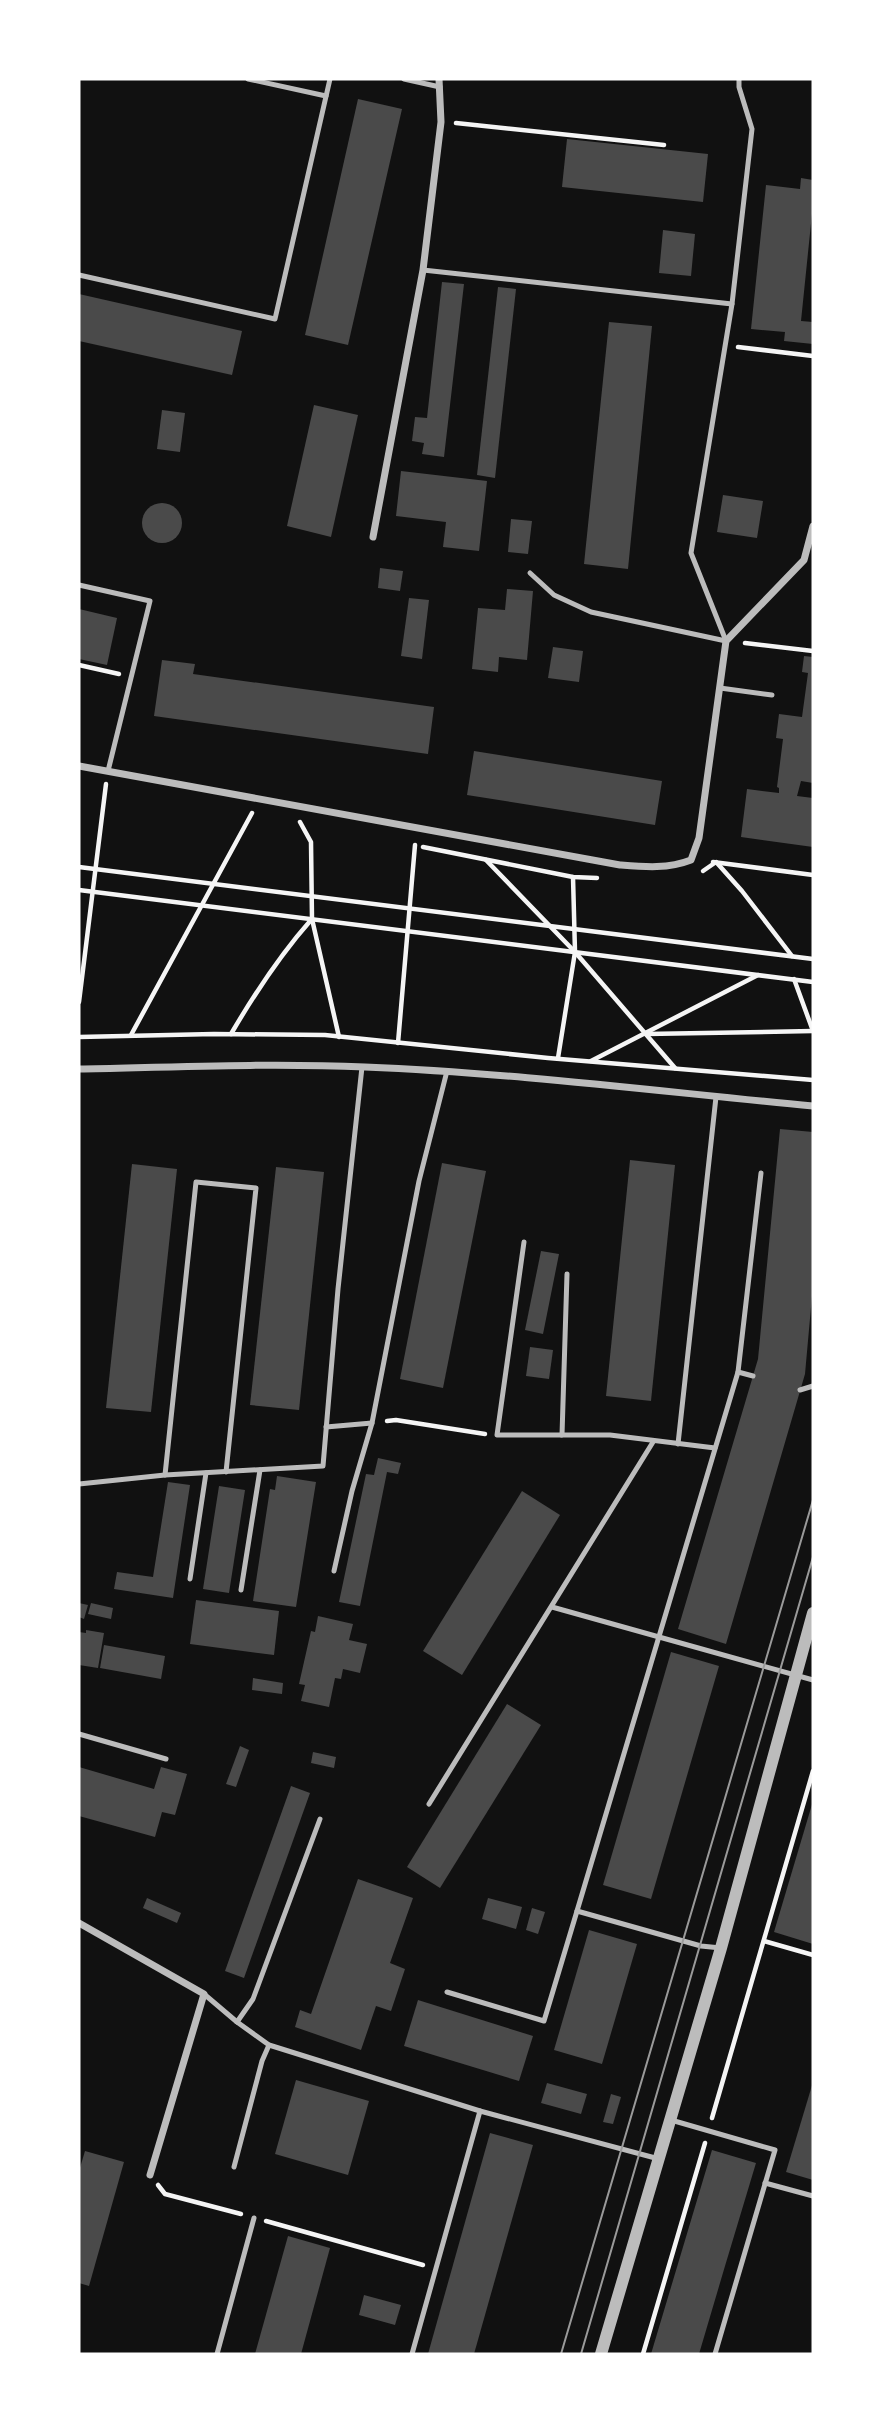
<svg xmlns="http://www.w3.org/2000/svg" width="892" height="2433" font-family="Roboto,sans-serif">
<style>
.building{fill:#4a4a4a}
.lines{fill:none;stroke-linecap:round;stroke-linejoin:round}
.path{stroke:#f5f5f5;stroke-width:4.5}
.service{stroke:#bcbcbc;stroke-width:5}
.minor{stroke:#bcbcbc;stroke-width:7}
.tertiary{stroke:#bcbcbc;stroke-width:12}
.tram{stroke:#9a9a9a;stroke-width:2}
</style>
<rect width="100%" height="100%" fill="#111"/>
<g class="building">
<polygon points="358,99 402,109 348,345 305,335"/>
<polygon points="567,139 708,154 703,202 562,187"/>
<polygon points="801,178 813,180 813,204 801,321 813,322 813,344 784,341 785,332 751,329 766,185 800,189"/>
<polygon points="663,230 695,234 691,276 659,273"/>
<polygon points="442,282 464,284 444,457 422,454 424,443 412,441 415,417 427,418"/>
<polygon points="498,287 516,289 495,478 477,475"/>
<polygon points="79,294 242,331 232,375 79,341"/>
<polygon points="609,322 652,326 628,569 584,564"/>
<polygon points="314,405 358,415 331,537 287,526"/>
<polygon points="162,410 185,413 180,452 157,449"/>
<polygon points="401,471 487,481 479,551 443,547 446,522 396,516"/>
<polygon points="723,495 763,501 757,538 717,532"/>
<circle cx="162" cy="523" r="20"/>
<polygon points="511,519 532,521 528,554 508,552"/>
<polygon points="380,568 403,571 400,591 378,588"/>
<polygon points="507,589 533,591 527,660 499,657 498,672 472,669 478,608 505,610"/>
<polygon points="409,598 429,600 422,659 401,656"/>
<polygon points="79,609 117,618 107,665 79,659"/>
<polygon points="553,647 583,651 579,682 548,678"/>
<polygon points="804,656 813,657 813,783 801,781 797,796 813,798 813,847 741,837 747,789 779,793 779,788 777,787 783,739 776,738 779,714 802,717 808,673 802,672"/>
<polygon points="162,660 195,664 193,674 434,707 428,754 154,716"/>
<polygon points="474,751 662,781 655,825 467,795"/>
<polygon points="780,1129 813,1132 813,1285 805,1374 726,1644 678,1629 758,1359"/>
<polygon points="630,1160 675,1165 651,1401 606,1396"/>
<polygon points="442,1163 486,1171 443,1388 400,1379"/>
<polygon points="132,1164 177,1169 151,1412 106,1408"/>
<polygon points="276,1167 324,1172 299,1410 250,1405"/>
<polygon points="541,1251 559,1254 543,1334 525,1330"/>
<polygon points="530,1347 553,1350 549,1379 526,1376"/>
<polygon points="378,1458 401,1463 398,1474 387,1472 360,1606 339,1602 366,1474 374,1475"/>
<polygon points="277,1476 316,1482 296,1607 253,1601 270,1489 275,1490"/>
<polygon points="168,1482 190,1485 173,1598 114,1589 117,1572 153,1577"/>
<polygon points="219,1486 245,1490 229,1593 203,1589"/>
<polygon points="522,1491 560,1515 462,1675 423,1651"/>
<polygon points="196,1600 279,1611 274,1655 190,1644"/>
<polygon points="79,1603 88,1605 84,1619 79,1617"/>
<polygon points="91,1603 113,1608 111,1619 88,1614"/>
<polygon points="318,1616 353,1624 349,1640 367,1644 360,1673 343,1669 341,1679 335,1678 329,1707 301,1701 305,1685 299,1684 311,1631 315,1632"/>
<polygon points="86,1630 104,1633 98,1668 79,1665 79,1632 86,1633"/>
<polygon points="104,1645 165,1656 161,1679 100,1668"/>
<polygon points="671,1652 719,1666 651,1899 603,1885"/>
<polygon points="253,1678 283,1683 282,1694 252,1690"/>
<polygon points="507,1704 541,1725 440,1888 407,1867"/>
<polygon points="240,1746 249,1750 236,1787 226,1784"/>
<polygon points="313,1752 336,1757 334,1768 311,1763"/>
<polygon points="79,1767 154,1789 161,1767 187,1774 175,1815 162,1812 155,1837 79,1816"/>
<polygon points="291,1786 310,1793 244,1978 225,1971"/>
<polygon points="813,1801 813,1944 774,1932"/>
<polygon points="358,1879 413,1898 390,1963 405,1969 391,2011 376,2006 361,2050 295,2027 300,2010 311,2014"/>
<polygon points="147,1898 181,1913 177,1923 143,1908"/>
<polygon points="488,1898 522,1907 516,1929 482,1919"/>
<polygon points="532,1908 545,1912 538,1934 526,1930"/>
<polygon points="589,1930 637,1944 602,2064 554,2050"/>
<polygon points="418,2000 533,2036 519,2081 404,2046"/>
<polygon points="296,2080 369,2101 348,2175 275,2154"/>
<polygon points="813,2082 813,2180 786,2172"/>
<polygon points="547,2083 587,2094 581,2114 541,2103"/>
<polygon points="611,2094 621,2097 613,2124 603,2122"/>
<polygon points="490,2133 533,2145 474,2354 428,2354"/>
<polygon points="712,2150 756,2163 725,2266 699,2354 651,2354"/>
<polygon points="85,2151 124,2162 89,2286 79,2283 79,2171"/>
<polygon points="288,2236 330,2248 301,2354 255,2354"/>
<polygon points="364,2295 401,2305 395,2325 359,2315"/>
</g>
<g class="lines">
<g class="path">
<polyline points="456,123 664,145"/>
<polyline points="738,347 813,356"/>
<polyline points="745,643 813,651"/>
<polyline points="79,665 119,674"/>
<polyline points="300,822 311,842 312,919 339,1037"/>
<polyline points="423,847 573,877 597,878"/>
<polyline points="486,860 575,952 675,1068"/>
<polyline points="713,862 813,875"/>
<polyline points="717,863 742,891 792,956"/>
<polyline points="79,867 813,959"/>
<polyline points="703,871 716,862"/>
<polyline points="79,890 813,982"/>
<polyline points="794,979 813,1031"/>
<polyline points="79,1002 106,784"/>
<path d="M231 1034C255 993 280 955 311 920"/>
<polyline points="646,1034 813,1031"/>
<polyline points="131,1035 252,813"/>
<polyline points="79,1037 214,1034 325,1035 548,1058 813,1080"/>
<polyline points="398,1043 415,845"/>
<polyline points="558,1058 575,952 573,877"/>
<polyline points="591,1061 758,975"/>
<polyline points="387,1421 396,1420 485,1434"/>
<polyline points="764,1941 813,1955"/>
<polyline points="712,2118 813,1771"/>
<polyline points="158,2185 165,2194 241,2214"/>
<polyline points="266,2221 423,2265"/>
<polyline points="643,2354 705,2143"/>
</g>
<g class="service">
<polyline points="248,79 326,96"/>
<polyline points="404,79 440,87"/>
<polyline points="423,270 732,304"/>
<polyline points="79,275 275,319 330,79"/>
<polyline points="530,573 554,595 591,612 726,641"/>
<polyline points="79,585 150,601 108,771"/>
<polyline points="726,641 691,553 732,304 752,129 739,87 739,79"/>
<polyline points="720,688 772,695"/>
<polyline points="524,1242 497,1435 610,1435 715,1448"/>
<polyline points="738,1372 753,1376"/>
<polyline points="800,1390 813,1386"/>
<polyline points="326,1427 372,1423"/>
<polyline points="562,1435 567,1274"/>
<polyline points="678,1444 716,1097"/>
<polyline points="165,1475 196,1182 256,1188 226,1472"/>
<polyline points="79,1484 165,1475 323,1466 338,1289 362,1067"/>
<polyline points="334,1571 352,1491 372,1423 419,1181 447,1071"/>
<polyline points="190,1579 206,1473"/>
<polyline points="241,1590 260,1470"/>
<polyline points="552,1607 813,1680"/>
<polyline points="79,1734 166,1759"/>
<polyline points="429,1804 653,1442"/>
<polyline points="577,1911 738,1372 761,1173"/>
<polyline points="447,1992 544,2021 577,1911 701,1946 721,1948"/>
<polyline points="204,1994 237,2022 269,2045 480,2111"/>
<polyline points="237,2022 253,1999 320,1819"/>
<polyline points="671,2120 775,2150 715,2354"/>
<polyline points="234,2167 262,2061 269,2045"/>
<polyline points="765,2183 813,2196"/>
<polyline points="217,2354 254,2218"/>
<polyline points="412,2354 480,2111 659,2159"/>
</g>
<g class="minor">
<polyline points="373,537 423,270 441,122 439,79"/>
<path d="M79 766 620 865C645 867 668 869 691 860L699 838 726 641 804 560 813 526"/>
<path d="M79 1069C174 1067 270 1063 365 1067 515 1073 664 1092 813 1106"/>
<polyline points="79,1923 204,1994 150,2175"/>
</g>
<polyline class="tertiary" points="601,2354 721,1948 813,1613"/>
<g class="tram">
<polyline points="561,2354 813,1500"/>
<polyline points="581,2354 813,1557"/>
</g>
</g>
<rect width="892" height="2433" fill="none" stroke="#ffffff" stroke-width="161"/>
</svg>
